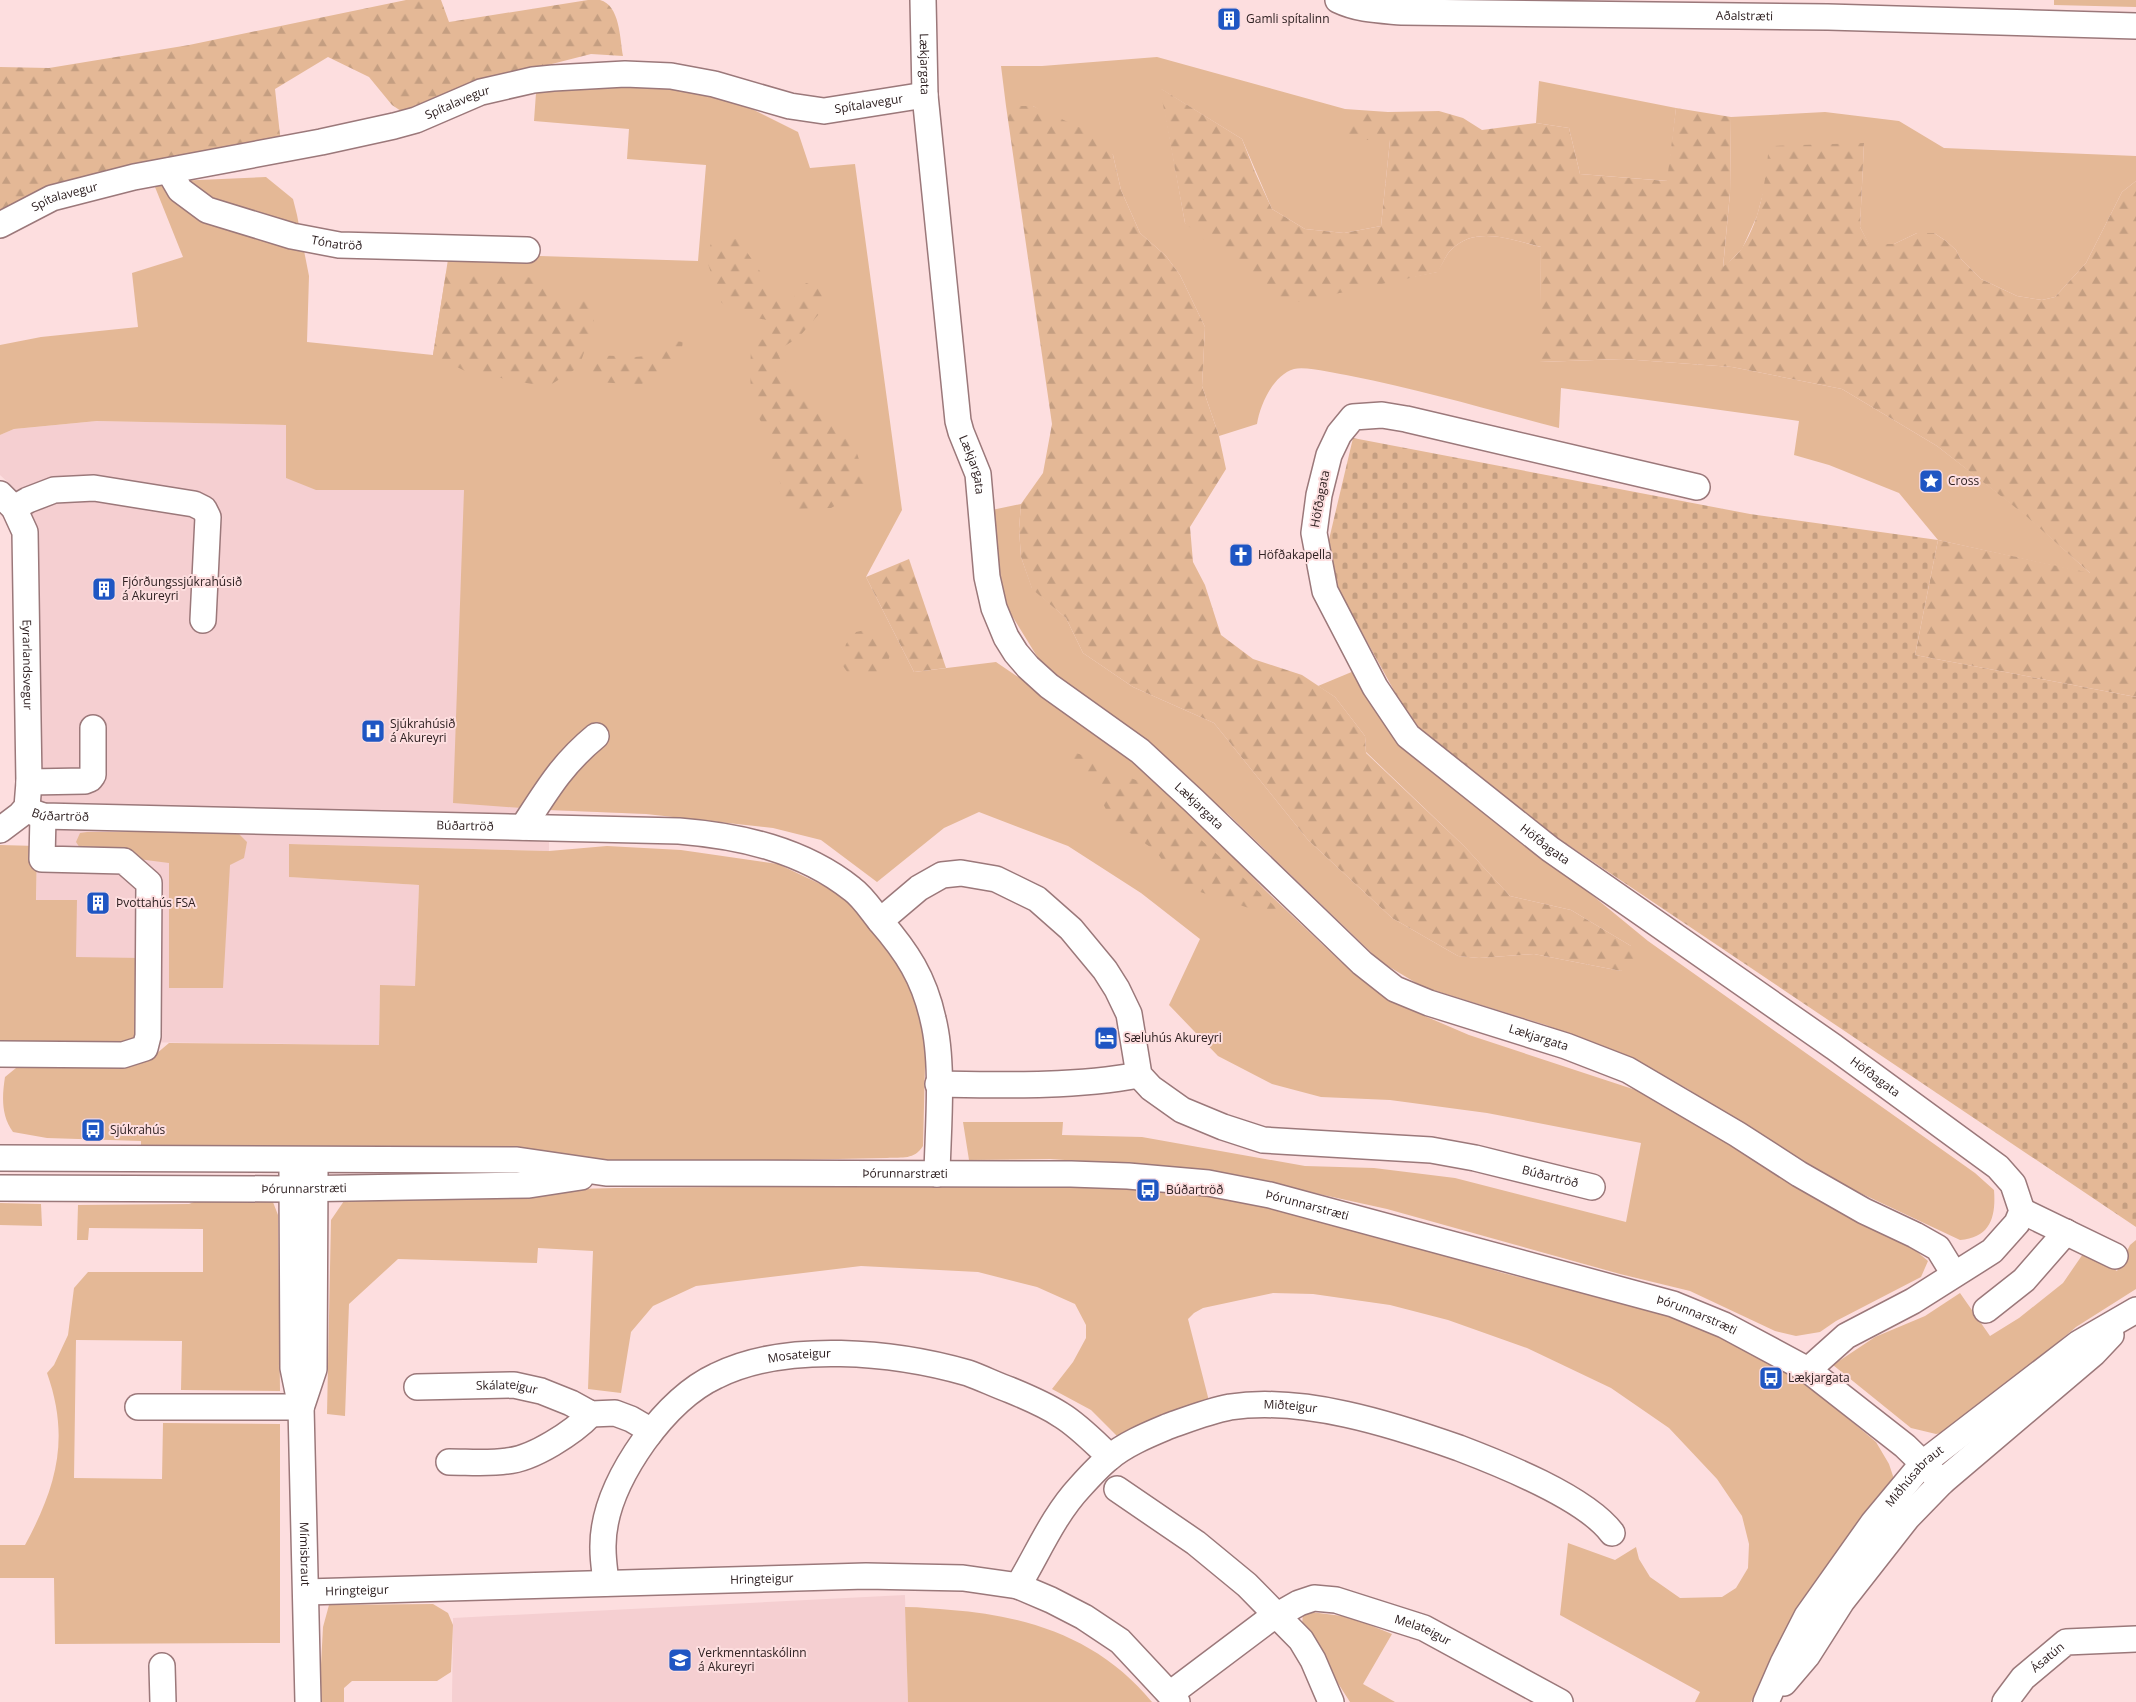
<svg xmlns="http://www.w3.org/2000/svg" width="2136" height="1702" font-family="'Open Sans',sans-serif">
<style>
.built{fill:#f5cfd1}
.grass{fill:#e4b896}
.forest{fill:url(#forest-firs)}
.cemetery{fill:url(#cemetery-stones)}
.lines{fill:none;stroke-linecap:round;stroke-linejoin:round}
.minor-casing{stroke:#9b787a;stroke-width:28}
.minor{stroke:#fff;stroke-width:25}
.labels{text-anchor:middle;stroke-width:4;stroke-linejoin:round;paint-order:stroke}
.street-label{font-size:12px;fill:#2f2122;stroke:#fddedf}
.poi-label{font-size:12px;fill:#2f2122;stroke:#fddedf;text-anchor:start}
</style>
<defs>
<pattern id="forest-firs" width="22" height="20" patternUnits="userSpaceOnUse" patternTransform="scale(1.25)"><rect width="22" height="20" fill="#e4b896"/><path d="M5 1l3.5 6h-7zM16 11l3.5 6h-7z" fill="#c49e81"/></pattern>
<pattern id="cemetery-stones" width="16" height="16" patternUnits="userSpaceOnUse" patternTransform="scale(1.25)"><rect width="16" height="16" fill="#e4b896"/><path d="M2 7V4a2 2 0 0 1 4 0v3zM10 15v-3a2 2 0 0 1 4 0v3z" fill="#c49e81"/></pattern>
</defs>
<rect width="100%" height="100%" fill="#fddedf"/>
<g class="built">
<polygon points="98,421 287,425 286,478 464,490 646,814 549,810 549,851 289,844 290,877 419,885 415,986 380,986 379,1045 34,1041 37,846 34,518 23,496 0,475 0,435 14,429"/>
<polygon points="905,1595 908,1702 452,1702 453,1618"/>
</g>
<g class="grass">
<polygon points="2054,0 2136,0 2136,7 2054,5"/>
<path d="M1157 57 1345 109V140H1390L1381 226 1344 233 1305 229 1272 209 1242 139 1161 89 1185 223 1371 285 1437 272C1442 265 1446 254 1452 249 1476 225 1513 240 1541 247L1540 362 1623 359 1732 367 1842 389 1937 446 2026 515 2091 574 1938 540 1899 493 1829 465 1794 455 1799 421 1561 388 1559 428C1490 410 1421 390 1351 376 1337 374 1307 366 1294 369 1273 375 1260 405 1257 424L1219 436 1202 386 1205 327 1180 275 1166 256 1140 233 1121 190 1113 155 1033 106H1006L1001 66H1042Z"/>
<polygon points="1539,81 1676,108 1668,181 1580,174 1569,128 1536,123"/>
<polygon points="632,84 710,88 798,132 810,168 855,164 902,510 866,577 914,672 996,662 1136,757 1265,890 1341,962 1406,1008 1469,1035 1651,1095 1650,1098 1814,1195 1915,1250 1928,1261 1921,1277 1836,1321 1820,1332 1796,1336 1775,1331 1690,1291 1620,1274 1387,1209 1269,1183 1154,1166 1050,1159 969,1160 963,1122 1063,1122 1062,1135 1142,1137 1305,1166 1374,1168 1455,1178 1626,1222 1641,1143 1487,1113 1390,1100 1321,1097 1272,1084 1218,1056 1169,1005 1200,939 1141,893 1068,846 979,812 944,828 877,882 821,840 773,828 646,814 549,810 453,803 464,490 316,490 286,478 286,425 97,421 14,429 0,435 0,345 41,337 138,327 132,273 183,257 153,182 266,177 293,199 297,215 309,276 307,342 433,355 449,253 698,261 706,165 627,159 629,129 534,121 536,93"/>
<polygon points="1825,112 1899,121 1944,148 2136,156 2136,181 2122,192 2086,263 2055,297 2042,300 2017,296 1981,279 1960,258 1956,250 1946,241 1934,233 1917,233 1894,244 1869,245 1860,227 1864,143 1764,190 1757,216 1742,249 1723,268 1730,193 1731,117"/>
<path d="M1021 504 1019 529 1021 557 1032 588 1066 618 1083 653 1133 687 1214 723 1308 840 1392 918 1458 956 1479 958 1534 954 1621 971 1631 946 1571 910 1510 896 1464 846 1366 752 1365 736 1335 697 1318 686 1354 671 1371 704 1392 731 1648 941 1975 1173 1994 1190C1996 1216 1991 1238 1960 1240L1856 1191 1757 1139 1688 1089 1630 1059 1546 1025 1423 987 1381 962 1228 814 1106 718 1038 658 1001 598 987 511Z"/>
<polygon points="87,832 237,832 247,842 244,858 230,865 223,988 169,988 169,863 107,855 80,848 76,842 80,833"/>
<path d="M289 844 549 851 607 846 681 850 778 864 835 891 853 904 910 976 926 1026 923 1146C914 1160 903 1157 887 1158L640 1163 532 1153 141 1148V1141L47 1138 13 1132C1 1116 2 1096 5 1077L16 1068 127 1066 149 1060 169 1043 379 1045 380 985 415 986 419 885 289 877Z"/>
<polygon points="0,845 37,846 36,900 77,900 76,957 141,958 140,1042 0,1041"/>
<polygon points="1128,1184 1198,1192 1301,1211 1503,1273 1677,1317 1745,1345 1814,1390 1876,1442 1889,1464 1894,1479 1886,1496 1770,1665 1751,1702 1695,1702 1700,1692 1560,1615 1568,1543 1615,1560 1636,1547 1639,1559 1650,1577 1680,1598 1722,1597 1736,1588 1748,1568 1749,1544 1742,1516 1717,1479 1669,1428 1611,1388 1527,1348 1448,1320 1390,1305 1313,1294 1273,1293 1203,1308 1194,1313 1188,1319 1209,1401 1122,1441 1091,1410 1052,1389 1073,1362 1086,1338 1086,1325 1075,1304 1037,1287 978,1272 861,1266 696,1286 653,1306 631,1332 621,1393 588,1389 593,1251 538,1248 537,1263 398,1259 349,1304 345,1416 327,1414 331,1220 344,1201 374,1194 616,1188"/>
<path d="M212 1195 271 1197 278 1215 280 1391 181 1390 182 1341 76 1340 74 1478 162 1479 163 1423 280 1424V1643L55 1644 54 1578H0V1545H25C57 1486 70 1438 47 1373L54 1365 68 1335 74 1288 88 1272H203V1229L89 1228 88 1240H77L78 1205 189 1204Z"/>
<polygon points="0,1203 41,1204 42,1226 0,1225"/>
<polygon points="2136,1240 2136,1289 2076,1327 1955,1430 1936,1434 1911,1428 1833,1365 1875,1337 1925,1316 1960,1293 1990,1336 2019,1318 2063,1283 2085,1251 2117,1271 2130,1245"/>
<polygon points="433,1604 448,1613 453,1625 451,1672 437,1681 352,1681 344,1688 344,1702 319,1702 323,1627 329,1605"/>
<path d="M905 1607C921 1607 936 1609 951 1610 1030 1616 1100 1639 1152 1702H908Z"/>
<polygon points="1303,1611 1350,1617 1392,1634 1363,1684 1395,1702 1350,1702 1302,1627"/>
</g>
<g class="forest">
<path d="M406 0H441L449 22 588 0C592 0 597 0 600 0 620 5 620 39 623 56L591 54 540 67 404 113 392 105 369 77 328 57 275 89 281 144 0 217V67L49 68 189 45Z"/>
<path d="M1160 88 1242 139 1255 172 1272 209 1305 229 1344 233 1381 226 1390 140H1345V109L1388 112 1439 111 1463 118 1482 130 1536 123 1569 128 1580 174 1667 181 1676 108 1731 117 1730 193 1723 267C1729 261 1738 255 1742 248 1762 217 1765 181 1769 146L1864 143 1860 227 1869 244H1894L1917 233H1934L1946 241 1956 250 1960 258 1981 279 2017 296 2042 300 2055 297 2086 263 2122 192 2136 181V697L1915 655 1938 540 2090 573 2025 515 1937 446 1842 389 1732 367 1623 359 1539 362 1541 247C1512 240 1476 225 1452 249 1446 254 1442 265 1438 272L1279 306 1185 223Z"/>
<polygon points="1006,106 1033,106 1092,133 1113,155 1121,190 1140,233 1166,256 1180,275 1205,327 1202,386 1219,436 1226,469 1190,527 1193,562 1205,585 1221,635 1253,659 1302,675 1335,697 1365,736 1366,753 1464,846 1510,896 1571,910 1631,946 1636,956 1621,971 1534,954 1479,958 1458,956 1392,918 1308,840 1214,723 1133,687 1083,653 1066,618 1032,589 1021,557 1019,529 1021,504 1043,473 1052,424"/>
<path d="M713 238 738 239 778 298 791 300 806 283 828 285 825 307 799 337 777 351 788 378 851 435 865 478 863 490 831 508 789 509 772 458 776 439C744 411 751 379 751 341L766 339 767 320 736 314 721 302 706 258Z"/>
<polygon points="446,273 498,273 534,278 560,298 591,302 594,323 579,367 547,387 465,371 433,355"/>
<path d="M674 341 683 342 681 352 664 372 640 385 599 382 592 376 593 364 596 358C612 353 620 358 635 357 651 357 661 347 674 341Z"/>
<polygon points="909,559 946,668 914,672 866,577"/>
<polygon points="870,629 891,651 886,669 869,678 848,673 841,663 846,644 856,632"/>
<polygon points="1067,750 1082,755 1107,769 1149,785 1190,830 1279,910 1267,914 1179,885 1156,851 1111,820 1089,774 1068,758"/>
</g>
<polygon class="cemetery" points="1353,438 1750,514 1938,540 1915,655 2136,697 2136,1227 1519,812 1413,725 1333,580 1327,548"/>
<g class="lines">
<g class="minor-casing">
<g id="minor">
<path id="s1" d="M923 0 925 95 958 421 961 432 978 474 987 577 994 608 1006 637 1016 653 1028 667 1049 686 1140 751 1194 801 1362 963 1395 989 1429 1003 1566 1046 1628 1070 1737 1134 1799 1174 1864 1211 1915 1235 1938 1248 1954 1274"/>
<path id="s2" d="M1338 0C1359 10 1379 10 1402 12L1828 17 2136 26"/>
<path id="s3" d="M169 171 180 190 207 210 292 236 339 245 527 250"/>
<path id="s4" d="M0 225 52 198 134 177 321 142 394 126 416 120 481 92 533 80 553 78 625 74 671 76 714 84 790 106 824 111 925 95"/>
<path id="s5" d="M1697 487 1406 419 1382 415 1353 417 1339 434 1329 455 1319 495 1314 533 1325 591 1375 687 1408 736 1550 849 1834 1047 1998 1167 2013 1184 2022 1211 2017 1223 1992 1251 1913 1301 1846 1336 1808 1370"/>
<path id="s6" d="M0 494 14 508 25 532 29 782 27 807 20 815 0 830"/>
<polyline points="14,508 28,500 54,490 94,488 194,504 204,509 208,517 203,620"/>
<polyline points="29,782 85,781 90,779 93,775 93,728"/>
<path id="s7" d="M27 807 32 812 43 816 679 831C741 836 803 850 852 889 863 897 871 910 880 921 907 952 924 978 933 1019 944 1063 938 1128 937 1174"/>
<path d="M523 827C547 790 562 764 596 736"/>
<path id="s8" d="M880 921 919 888 942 875 961 873 996 879 1037 899 1071 929 1105 970 1117 989 1129 1014 1139 1075 1151 1088 1182 1110 1223 1127 1263 1140 1431 1150 1475 1158 1592 1187"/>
<polyline points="0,1054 123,1055 145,1048 148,1036 149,883 124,861 42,859 43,816"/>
<path d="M938 1084C1003 1085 1075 1087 1139 1075"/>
<path id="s9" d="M0 1158 517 1160 606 1173 1071 1174 1128 1176 1208 1183 1270 1195 1673 1304 1724 1325 1808 1370 1905 1446 1942 1482"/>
<path id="s10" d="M292 1173 293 1368 301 1407 308 1702"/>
<path id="s11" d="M0 1188 292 1189 529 1185 581 1177"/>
<polyline points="2022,1211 2115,1256"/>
<polyline points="1986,1310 2024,1280 2066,1232"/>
<path id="s12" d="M417 1387 514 1385 541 1391 571 1403 591 1414 615 1413 631 1419 643 1426 649 1434"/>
<polyline points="302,1405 314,1369 315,1172"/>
<polyline points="138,1407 301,1407"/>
<path d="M449 1462C468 1462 488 1464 507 1461 533 1459 574 1432 591 1414"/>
<polyline points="1117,1489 1196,1543 1247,1585 1301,1640 1313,1660 1331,1702"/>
<path id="s13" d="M606 1583C605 1572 603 1561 603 1549 602 1511 622 1472 644 1441 663 1415 686 1390 716 1376 786 1341 895 1352 968 1373 982 1378 996 1385 1010 1390 1027 1397 1046 1405 1061 1415 1079 1426 1095 1443 1110 1457"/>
<path id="s14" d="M1018 1586C1038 1553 1053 1516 1080 1487 1089 1477 1099 1466 1109 1458 1125 1444 1150 1434 1169 1426 1189 1419 1209 1411 1230 1407 1303 1396 1391 1424 1459 1448 1501 1464 1585 1497 1612 1533"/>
<path id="s15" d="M306 1592 866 1576 963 1578 1018 1586 1051 1600 1084 1617 1120 1641 1177 1702"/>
<polyline points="162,1666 163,1702"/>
<polyline points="1784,1683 1807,1656 1842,1601 1907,1518 1942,1482 2094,1353 2111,1335"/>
<path id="s16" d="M1170 1694 1267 1621 1299 1603 1314 1598 1336 1600 1424 1628 1560 1702"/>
<path id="s17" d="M1766 1702 1783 1663 1807 1616 1873 1523 1923 1463 2079 1343 2136 1310"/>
<path id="s18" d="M2005 1702 2023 1678 2066 1642 2136 1639"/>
</g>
</g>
<use href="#minor" class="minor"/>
</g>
<defs>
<g id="building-square" transform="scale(1.25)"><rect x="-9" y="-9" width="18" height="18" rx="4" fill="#1f56c3" stroke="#fddedf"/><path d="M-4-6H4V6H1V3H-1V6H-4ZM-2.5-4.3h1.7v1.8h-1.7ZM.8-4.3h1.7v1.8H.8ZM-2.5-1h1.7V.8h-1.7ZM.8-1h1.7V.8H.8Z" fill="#fff"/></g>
<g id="sight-square" transform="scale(1.25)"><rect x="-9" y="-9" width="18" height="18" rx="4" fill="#1f56c3" stroke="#fddedf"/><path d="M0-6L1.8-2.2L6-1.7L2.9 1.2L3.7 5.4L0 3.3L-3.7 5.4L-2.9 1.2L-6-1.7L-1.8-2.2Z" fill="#fff"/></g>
<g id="church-square" transform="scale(1.25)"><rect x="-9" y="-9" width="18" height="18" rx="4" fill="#1f56c3" stroke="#fddedf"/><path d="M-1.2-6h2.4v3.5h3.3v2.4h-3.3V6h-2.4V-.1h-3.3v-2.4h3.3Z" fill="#fff"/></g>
<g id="hospital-square" transform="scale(1.25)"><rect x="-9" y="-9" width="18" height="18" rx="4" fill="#1f56c3" stroke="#fddedf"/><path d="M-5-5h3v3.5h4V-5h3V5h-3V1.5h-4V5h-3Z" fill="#fff"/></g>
<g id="hotel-square" transform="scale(1.25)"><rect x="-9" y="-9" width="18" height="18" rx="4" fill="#1f56c3" stroke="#fddedf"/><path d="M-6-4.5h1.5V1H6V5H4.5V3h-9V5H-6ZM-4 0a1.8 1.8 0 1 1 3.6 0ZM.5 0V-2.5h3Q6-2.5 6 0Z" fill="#fff"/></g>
<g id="bus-square" transform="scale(1.25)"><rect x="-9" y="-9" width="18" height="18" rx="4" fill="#1f56c3" stroke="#fddedf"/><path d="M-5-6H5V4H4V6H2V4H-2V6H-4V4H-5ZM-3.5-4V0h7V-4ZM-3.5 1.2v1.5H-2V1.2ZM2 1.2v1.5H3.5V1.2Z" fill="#fff"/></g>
<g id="university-square" transform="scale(1.25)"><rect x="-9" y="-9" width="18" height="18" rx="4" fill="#1f56c3" stroke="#fddedf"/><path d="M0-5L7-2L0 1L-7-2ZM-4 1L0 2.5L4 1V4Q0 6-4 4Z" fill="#fff"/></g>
</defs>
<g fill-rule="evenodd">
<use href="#building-square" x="1229" y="19"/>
<use href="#sight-square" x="1931" y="481"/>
<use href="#church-square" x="1241" y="555"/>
<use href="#building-square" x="104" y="589"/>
<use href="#hospital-square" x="373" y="731"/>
<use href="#building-square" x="98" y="903"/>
<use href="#hotel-square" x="1106" y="1038"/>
<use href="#bus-square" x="93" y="1130"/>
<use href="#bus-square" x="1148" y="1190"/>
<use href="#bus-square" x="1771" y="1378"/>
<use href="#university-square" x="680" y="1660"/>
</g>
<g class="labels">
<g class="street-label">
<text dy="4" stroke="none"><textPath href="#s2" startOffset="408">Aðalstræti</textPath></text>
<text dy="4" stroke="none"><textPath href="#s1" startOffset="64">Lækjargata</textPath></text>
<text dy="4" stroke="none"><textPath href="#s4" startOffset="476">Spítalavegur</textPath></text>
<text dy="4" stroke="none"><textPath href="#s4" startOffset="896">Spítalavegur</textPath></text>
<text dy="4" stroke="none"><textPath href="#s4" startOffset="71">Spítalavegur</textPath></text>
<text dy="4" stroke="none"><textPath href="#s3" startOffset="190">Tónatröð</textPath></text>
<text dy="4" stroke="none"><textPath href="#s1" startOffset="469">Lækjargata</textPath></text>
<text transform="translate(1320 499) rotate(-79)" y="4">Höfðagata</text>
<text dy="4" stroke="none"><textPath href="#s6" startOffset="179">Eyrarlandsvegur</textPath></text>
<text dy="4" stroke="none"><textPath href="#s1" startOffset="904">Lækjargata</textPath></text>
<text dy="4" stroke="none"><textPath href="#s7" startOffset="36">Búðartröð</textPath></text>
<text dy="4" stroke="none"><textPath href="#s7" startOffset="441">Búðartröð</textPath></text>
<text dy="4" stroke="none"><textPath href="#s5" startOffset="878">Höfðagata</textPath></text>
<text dy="4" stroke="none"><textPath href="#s1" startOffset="1324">Lækjargata</textPath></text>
<text dy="4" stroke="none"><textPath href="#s5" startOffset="1282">Höfðagata</textPath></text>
<text dy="4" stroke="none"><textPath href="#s9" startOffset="906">Þórunnarstræti</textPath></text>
<text dy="4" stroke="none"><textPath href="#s8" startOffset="821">Búðartröð</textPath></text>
<text dy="4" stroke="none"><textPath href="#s11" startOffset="304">Þórunnarstræti</textPath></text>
<text dy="4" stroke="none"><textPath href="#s9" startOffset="1311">Þórunnarstræti</textPath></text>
<text dy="4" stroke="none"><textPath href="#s9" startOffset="1716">Þórunnarstræti</textPath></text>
<text dy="4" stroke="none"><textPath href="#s13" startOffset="336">Mosateigur</textPath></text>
<text dy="4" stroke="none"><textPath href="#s12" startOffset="90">Skálateigur</textPath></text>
<text dy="4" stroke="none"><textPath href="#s14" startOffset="351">Miðteigur</textPath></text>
<text dy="4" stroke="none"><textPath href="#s17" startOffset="272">Miðhúsabraut</textPath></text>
<text dy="4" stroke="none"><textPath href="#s10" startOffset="382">Mímisbraut</textPath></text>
<text dy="4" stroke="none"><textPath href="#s15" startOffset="456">Hringteigur</textPath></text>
<text dy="4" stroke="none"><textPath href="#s15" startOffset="51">Hringteigur</textPath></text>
<text dy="4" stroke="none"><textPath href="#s16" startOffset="288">Melateigur</textPath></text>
<text dy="4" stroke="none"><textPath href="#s18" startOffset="62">Ásatún</textPath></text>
</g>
<g class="poi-label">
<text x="1246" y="23">Gamli spítalinn</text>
<text x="1948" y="485">Cross</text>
<text x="1258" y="559">Höfðakapella</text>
<text x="122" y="586">Fjórðungssjúkrahúsið<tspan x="122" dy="14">á Akureyri</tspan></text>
<text x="390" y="728">Sjúkrahúsið<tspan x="390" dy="14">á Akureyri</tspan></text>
<text x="116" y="907">Þvottahús FSA</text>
<text x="1124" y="1042">Sæluhús Akureyri</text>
<text x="110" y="1134">Sjúkrahús</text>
<text x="1166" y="1194">Búðartröð</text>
<text x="1788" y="1382">Lækjargata</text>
<text x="698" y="1657">Verkmenntaskólinn<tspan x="698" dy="14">á Akureyri</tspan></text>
</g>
</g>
</svg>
